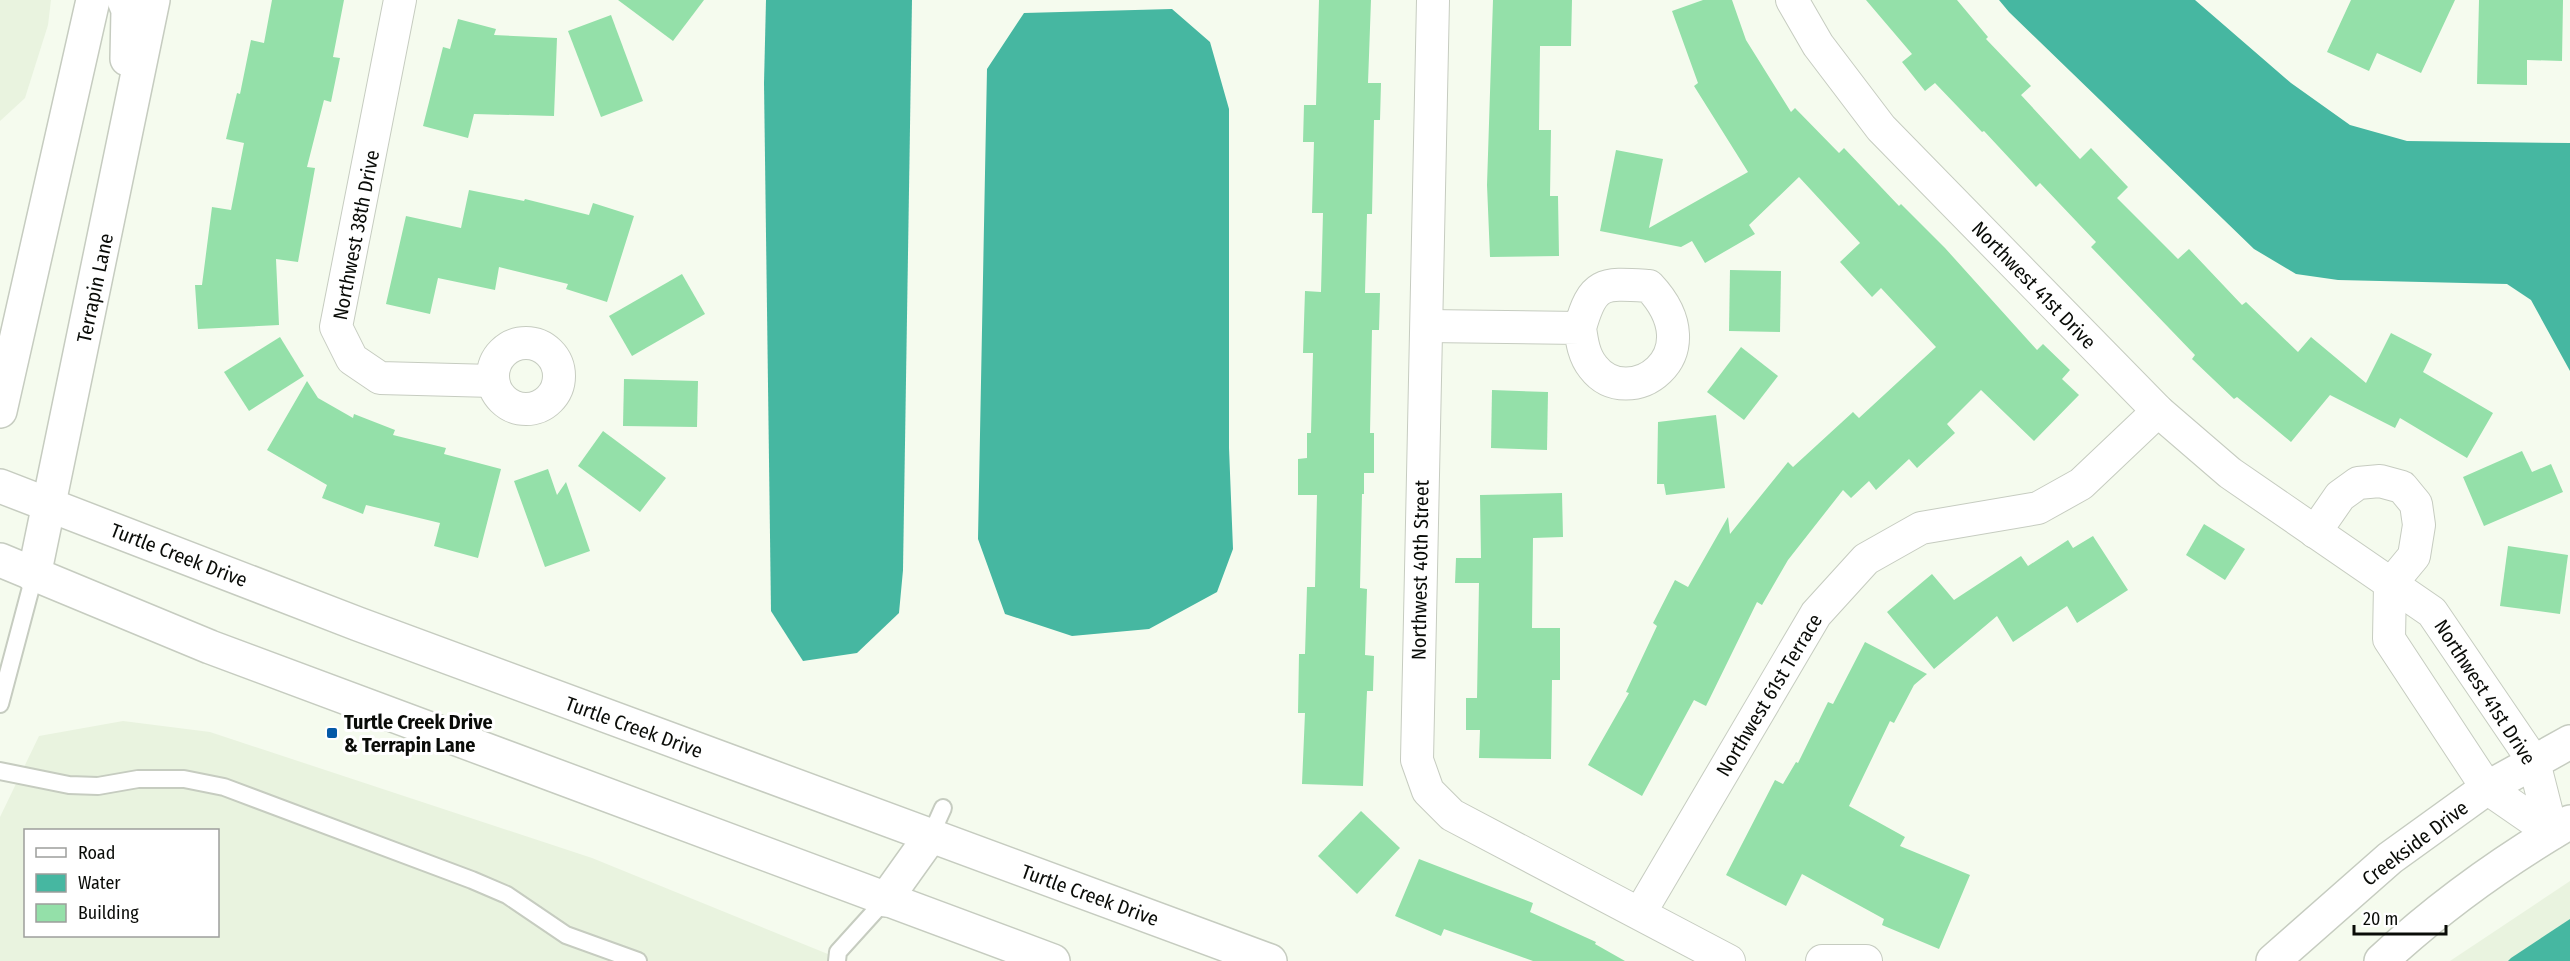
<svg xmlns="http://www.w3.org/2000/svg" width="2570" height="961" font-family="'Fira Sans Condensed',sans-serif">
<style>
.built{fill:#e9f3df;fill-rule:evenodd}
.water{fill:#46b7a1}
.building{fill:#94e0a9}
.lines{fill:none;stroke-linecap:round;stroke-linejoin:round}
.service-casing{stroke:#c6ccc0;stroke-width:20}
.minor-casing{stroke:#c6ccc0;stroke-width:34}
.tertiary-casing{stroke:#c6ccc0;stroke-width:36}
.service{stroke:#fff;stroke-width:16}
.minor{stroke:#fff;stroke-width:32}
.tertiary{stroke:#fff;stroke-width:33}
.poi-dot{fill:#0459a7;stroke:#fff;stroke-width:2}
.labels{text-anchor:middle;stroke-width:6;stroke-linejoin:round;paint-order:stroke}
.street-label{font-size:20px;fill:#0a0c08;stroke:#fff}
.poi-label{font-size:20px;font-weight:bold;fill:#0a0c08;stroke:#fff;text-anchor:start}
</style>
<rect width="100%" height="100%" fill="#f5fbee"/>
<g class="built">
<polygon points="0,0 51,0 48,25 25,98 0,121"/>
<path d="M123 721 210 732 592 858 845 961H0V817L39 736ZM26 830H218V936H26Z"/>
<polygon points="2570,881 2570,961 2450,961"/>
</g>
<g class="water">
<polygon points="766,0 912,0 903,570 899,613 857,653 803,661 771,611 764,83"/>
<polygon points="1999,0 2195,0 2291,83 2350,125 2407,141 2570,143 2570,371 2531,300 2507,284 2338,280 2296,274 2254,249 2009,12"/>
<polygon points="1172,9 1210,42 1229,109 1229,448 1233,549 1217,592 1149,629 1072,636 1005,614 978,539 987,69 1024,13"/>
<polygon points="2570,919 2570,961 2508,961 2511,958"/>
</g>
<g class="building">
<polygon points="272,0 344,0 333,57 340,58 331,102 324,100 307,167 315,168 298,262 276,259 279,325 198,329 195,285 202,285 212,207 231,210 244,143 226,139 237,93 240,94 251,40 264,43"/>
<polygon points="618,0 704,0 673,41"/>
<polygon points="1319,0 1371,0 1368,83 1381,83 1380,120 1374,120 1372,214 1367,214 1365,293 1380,293 1379,330 1372,330 1370,433 1374,433 1374,473 1364,473 1364,494 1362,494 1360,588 1367,589 1365,655 1374,656 1373,691 1367,691 1363,786 1302,784 1305,713 1298,713 1299,654 1305,654 1307,587 1315,587 1317,495 1298,495 1298,459 1307,458 1307,433 1311,433 1313,353 1303,353 1305,291 1321,292 1323,213 1312,213 1314,142 1303,142 1304,105 1316,105"/>
<polygon points="1493,0 1572,0 1571,46 1540,46 1539,130 1551,130 1550,196 1558,196 1559,256 1490,257 1487,185"/>
<polygon points="1703,0 1732,0 1746,40 1791,112 1795,108 1839,153 1844,148 1899,206 1901,204 1945,248 2037,350 2043,344 2070,370 2062,379 2079,395 2034,441 1981,390 1947,424 1955,433 1917,468 1909,459 1876,490 1869,481 1851,498 1843,490 1788,560 1762,605 1757,602 1706,706 1694,700 1642,796 1588,765 1629,693 1626,692 1657,626 1653,623 1675,580 1688,587 1728,517 1730,534 1788,462 1793,467 1853,412 1859,418 1936,347 1881,288 1872,297 1840,262 1860,243 1799,177 1749,225 1755,234 1705,263 1692,241 1681,247 1600,231 1616,150 1663,159 1649,228 1748,172 1694,86 1698,83 1672,11"/>
<polygon points="1866,0 1957,0 1988,37 1986,39 2031,86 2021,95 2080,159 2091,148 2128,187 2117,198 2178,259 2189,249 2242,305 2246,302 2298,352 2311,337 2366,383 2391,333 2432,354 2423,372 2493,413 2467,458 2400,418 2395,428 2330,395 2291,442 2237,397 2234,399 2192,359 2195,355 2091,247 2096,242 2040,183 2036,187 1984,131 1982,132 1935,83 1925,91 1902,62 1912,54"/>
<polygon points="2351,0 2455,0 2421,73 2377,53 2369,71 2327,52"/>
<polygon points="2479,0 2563,0 2562,61 2527,60 2527,85 2477,84"/>
<polygon points="611,15 643,101 601,117 568,31"/>
<polygon points="458,19 496,29 494,35 557,38 554,116 474,114 468,138 423,126 443,47 450,49"/>
<polygon points="469,190 524,201 525,199 589,215 593,203 634,216 607,302 566,289 568,284 499,267 495,290 438,278 430,314 386,304 406,216 461,228"/>
<polygon points="1730,270 1781,271 1780,332 1729,331"/>
<polygon points="682,274 705,314 632,356 609,316"/>
<polygon points="280,337 304,376 249,411 224,372"/>
<polygon points="1741,347 1778,376 1744,420 1707,392"/>
<polygon points="624,379 698,381 697,427 623,426"/>
<polygon points="307,381 318,398 353,418 354,414 395,430 393,435 446,448 444,454 501,469 478,558 434,546 440,523 366,505 363,514 322,498 327,485 267,450"/>
<polygon points="1492,390 1548,392 1547,450 1491,448"/>
<polygon points="1716,415 1725,488 1666,495 1664,484 1657,484 1658,422"/>
<polygon points="603,431 666,478 640,512 578,466"/>
<polygon points="2522,451 2532,472 2551,464 2563,492 2484,526 2463,477"/>
<polygon points="548,469 557,495 566,482 590,551 545,567 514,481"/>
<polygon points="1562,493 1563,537 1533,538 1532,628 1560,628 1560,680 1552,680 1551,759 1479,758 1480,730 1466,730 1466,698 1477,698 1479,583 1455,583 1456,558 1481,558 1480,495"/>
<polygon points="2204,524 2245,549 2225,580 2186,555"/>
<polygon points="2093,536 2128,590 2077,623 2067,606 2013,642 1997,616 1934,669 1887,612 1932,574 1954,600 2021,556 2028,566 2068,540 2073,548"/>
<polygon points="2508,546 2568,555 2560,614 2500,606"/>
<polygon points="1865,642 1927,674 1914,685 1894,723 1890,721 1849,806 1905,837 1900,846 1970,875 1939,949 1882,925 1884,919 1802,874 1786,906 1726,875 1775,780 1783,784 1796,762 1798,763 1828,702 1833,704"/>
<polygon points="1361,811 1400,848 1357,894 1318,856"/>
<polygon points="1419,859 1533,903 1530,912 1596,942 1595,944 1625,961 1533,961 1444,929 1441,936 1395,916"/>
</g>
<g class="lines">
<g class="service-casing">
<g id="service">
<polyline points="0,704 34,576"/>
<polyline points="0,771 69,785 98,786 138,779 184,779 224,787 472,880 507,895 566,935 638,961"/>
<polyline points="930,837 943,808"/>
<polyline points="837,961 838,952 885,900"/>
</g>
</g>
<g class="minor-casing">
<g id="minor">
<polyline points="400,0 336,327 352,359 380,378 493,381"/>
<polyline points="1433,0 1417,760 1428,791 1452,815 1729,961"/>
<polyline points="1792,0 1818,45 1881,128 2158,411 2230,473 2432,612 2534,762 2552,833"/>
<path d="M1427 326 1580 328C1582 342 1584 356 1593 367 1628 413 1715 356 1649 286 1603 283 1593 281 1580 328"/>
<circle cx="526" cy="376" r="33"/>
<polyline points="2315,532 2340,496 2358,483 2380,481 2402,487 2416,504 2419,525 2414,556 2390,585 2389,639 2487,788 2552,833"/>
<polyline points="1640,913 1816,614 1866,559 1921,528 2038,508 2081,484 2158,411"/>
<polyline points="1822,961 1866,961"/>
</g>
</g>
<g class="tertiary-casing">
<g id="tertiary">
<polyline points="124,0 128,10 127,59"/>
<polyline points="0,411 93,0"/>
<polyline points="0,486 358,624 1270,961"/>
<polyline points="0,560 210,647 1053,961"/>
<polyline points="34,576 153,0"/>
<polyline points="885,900 930,837"/>
<polyline points="2273,961 2390,858 2487,788 2570,742"/>
<path d="M2381 961C2440 906 2500 863 2570 822"/>
</g>
</g>
<use href="#service" class="service"/>
<use href="#minor" class="minor"/>
<use href="#tertiary" class="tertiary"/>
</g>
<rect class="poi-dot" x="326" y="727" width="12" height="12" rx="3"/>
<g class="labels">
<g class="street-label">
<text transform="translate(356 235) rotate(-79)" y="7">Northwest 38th Drive</text>
<text transform="translate(2034 285) rotate(46)" y="7">Northwest 41st Drive</text>
<text transform="translate(95 288) rotate(-78)" y="7">Terrapin Lane</text>
<text transform="translate(179 555) rotate(21)" y="7">Turtle Creek Drive</text>
<text transform="translate(1420 570) rotate(-89)" y="7">Northwest 40th Street</text>
<text transform="translate(2485 692) rotate(57)" y="7">Northwest 41st Drive</text>
<text transform="translate(1769 695) rotate(-59)" y="7">Northwest 61st Terrace</text>
<text transform="translate(634 727) rotate(20)" y="7">Turtle Creek Drive</text>
<text transform="translate(2415 843) rotate(-37)" y="7">Creekside Drive</text>
<text transform="translate(1090 895) rotate(20)" y="7">Turtle Creek Drive</text>
</g>
<g class="poi-label">
<text x="344" y="729">Turtle Creek Drive<tspan x="344" dy="23">&amp; Terrapin Lane</tspan></text>
</g>
</g>
<rect x="24" y="829" width="195" height="108" fill="#ffffff" stroke="#9d9e9c" stroke-width="1.5"/>
<rect x="36" y="848" width="30" height="9" fill="#ffffff" stroke="#9d9e9c" stroke-width="1.5"/>
<text x="78" y="859" font-size="18" fill="#0a0c08">Road</text>
<rect x="36" y="874" width="30" height="18" fill="#46b7a1" stroke="#9d9e9c" stroke-width="1.5"/>
<text x="78" y="889" font-size="18" fill="#0a0c08">Water</text>
<rect x="36" y="904" width="30" height="18" fill="#94e0a9" stroke="#9d9e9c" stroke-width="1.5"/>
<text x="78" y="919" font-size="18" fill="#0a0c08">Building</text>
<path d="M2354 925v9h92v-9" fill="none" stroke="#0a0c08" stroke-width="3"/>
<text x="2363" y="925" font-size="18" fill="#0a0c08" stroke="#ffffff" stroke-width="4.5" paint-order="stroke">20 m</text>
</svg>
